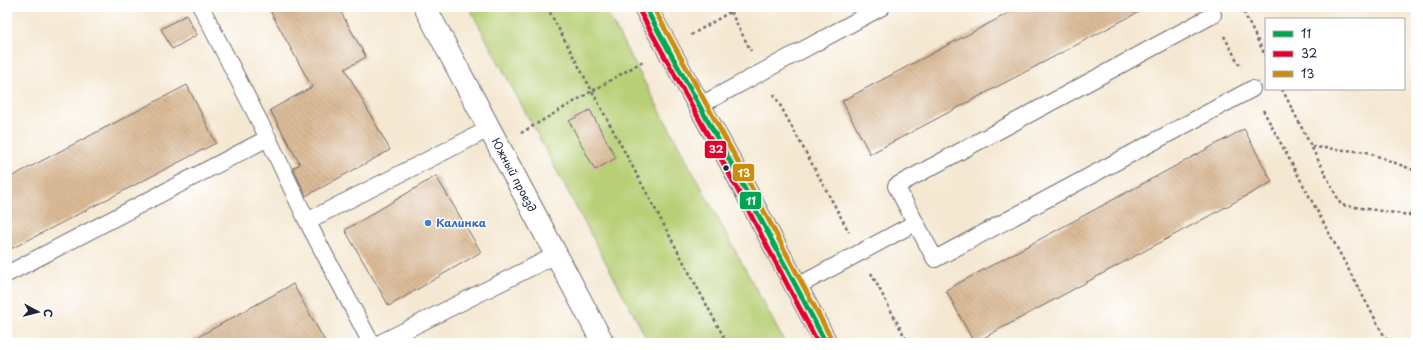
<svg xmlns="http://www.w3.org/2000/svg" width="1423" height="350" font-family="'Playpen Sans',sans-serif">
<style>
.grass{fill:#b7cf74;stroke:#6c7858}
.building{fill:url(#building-back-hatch)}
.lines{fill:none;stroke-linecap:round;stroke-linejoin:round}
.lane-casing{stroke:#6c6770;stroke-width:18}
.street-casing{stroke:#6c6770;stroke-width:24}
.primary-casing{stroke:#6c6770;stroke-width:24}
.path{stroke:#6c6770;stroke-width:2.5;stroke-dasharray:3 3;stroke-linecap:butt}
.lane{stroke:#fff;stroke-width:16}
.street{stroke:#fff;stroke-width:22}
.primary{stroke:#fff;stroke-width:22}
.bus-1-casing{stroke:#fff;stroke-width:8}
.bus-2-casing{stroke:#fff;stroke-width:8}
.bus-3-casing{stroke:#fff;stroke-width:8}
.bus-1{stroke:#00a651;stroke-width:5}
.bus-2{stroke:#e4002b;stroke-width:5}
.bus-3{stroke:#cc8c0c;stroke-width:5}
.bus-dot{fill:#22223b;stroke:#fff;stroke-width:1.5}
.shop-dot{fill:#3f7fe0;stroke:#fff;stroke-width:1.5}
.labels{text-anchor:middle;stroke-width:3;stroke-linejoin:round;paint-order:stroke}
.street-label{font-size:11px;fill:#22223b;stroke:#fff}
.shop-label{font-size:11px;font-weight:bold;fill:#366cbe;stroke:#fff;text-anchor:start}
.line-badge{stroke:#fff;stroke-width:1.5}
.badge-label{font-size:11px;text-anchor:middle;font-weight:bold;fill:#fff}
</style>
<defs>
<pattern id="building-back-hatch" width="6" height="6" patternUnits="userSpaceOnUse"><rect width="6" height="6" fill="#daba96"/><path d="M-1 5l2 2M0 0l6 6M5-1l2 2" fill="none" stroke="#bba082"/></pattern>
</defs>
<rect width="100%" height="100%" fill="#fff"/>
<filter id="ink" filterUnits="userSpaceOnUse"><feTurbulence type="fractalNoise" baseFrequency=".025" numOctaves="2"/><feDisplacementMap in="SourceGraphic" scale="8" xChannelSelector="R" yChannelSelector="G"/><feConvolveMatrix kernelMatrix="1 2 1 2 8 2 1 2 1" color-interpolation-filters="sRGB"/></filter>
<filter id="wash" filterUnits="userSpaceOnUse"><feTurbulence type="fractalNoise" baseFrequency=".012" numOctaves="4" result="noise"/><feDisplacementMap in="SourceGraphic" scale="16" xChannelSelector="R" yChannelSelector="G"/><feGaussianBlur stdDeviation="0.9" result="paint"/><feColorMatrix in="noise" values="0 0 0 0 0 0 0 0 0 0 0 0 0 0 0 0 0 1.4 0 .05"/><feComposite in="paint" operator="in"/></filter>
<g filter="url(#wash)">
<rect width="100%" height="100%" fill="#f5e8d2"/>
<polygon class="grass" points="469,7 604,7 785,343 649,343"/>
<g id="blocks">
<g class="building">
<polygon points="268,7 338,7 366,57 345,69 390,150 306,196 293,168 300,164 270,110 312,87"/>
<polygon points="1020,7 1148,7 870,154 842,101"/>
<polygon points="186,15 197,35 172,49 161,29"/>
<polygon points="187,85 216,143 7,251 7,179"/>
<polygon points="590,110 616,158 595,170 569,121"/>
<polygon points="1244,129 1272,182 974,343 946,290"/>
<polygon points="436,176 481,252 389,306 345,230"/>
<polygon points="293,284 326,343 187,343"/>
</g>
</g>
</g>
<g filter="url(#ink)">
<use href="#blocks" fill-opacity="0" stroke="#6c6770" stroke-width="1"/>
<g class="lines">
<g class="lane-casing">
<g id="lane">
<polyline points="201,7 268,138 307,221"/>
<polyline points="1213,15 896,186 935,259 1252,89"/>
<polyline points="699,106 882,7"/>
<polyline points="7,274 268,138"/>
<polyline points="796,287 915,223"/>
<polyline points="371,343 307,221 489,129"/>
<polyline points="380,343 556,255"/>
</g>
</g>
<g class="street-casing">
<polyline id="street" points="425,7 603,343"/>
</g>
<g class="primary-casing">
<polyline id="primary" points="645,7 731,163 826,343"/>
</g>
<g class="path">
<polyline points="547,7 727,343"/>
<polyline points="728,7 751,51"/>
<polyline points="1241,7 1266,57"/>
<polyline points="691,35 730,12"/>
<polyline points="1224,36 1241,68"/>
<polyline points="1282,89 1341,205 1416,216"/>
<polyline points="774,94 849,232"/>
<polyline points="1263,110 1388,343"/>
<polyline points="521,133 645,60"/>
<polyline points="1312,147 1367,152 1416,171"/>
<polyline points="871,273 908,343"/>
<polyline points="1412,343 1416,341"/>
</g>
<use href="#lane" class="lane"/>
<use href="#street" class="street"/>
<use href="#primary" class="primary"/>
<g class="bus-1-casing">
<polyline id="bus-1" points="645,7 731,163 826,343"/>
</g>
<g class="bus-2-casing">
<polyline id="bus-2" points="639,10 725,166 818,343"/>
</g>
<g class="bus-3-casing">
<polyline id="bus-3" points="653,7 737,160 832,340"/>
</g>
<use href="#bus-1" class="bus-1"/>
<use href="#bus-2" class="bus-2"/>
<use href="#bus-3" class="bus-3"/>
</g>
</g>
<circle class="bus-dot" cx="726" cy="168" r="3.5"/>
<circle class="shop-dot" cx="428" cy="223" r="4"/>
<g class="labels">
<g class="street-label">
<text transform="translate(514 175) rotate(62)" y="4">Южный проезд</text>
</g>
<g class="shop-label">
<text x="436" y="227">Калинка</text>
</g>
</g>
<g class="line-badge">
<rect x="704" y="140" width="23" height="19" rx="4" fill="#e4002b"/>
<rect x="732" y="163" width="23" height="19" rx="4" fill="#cc8c0c"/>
<rect x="739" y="191" width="23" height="19" rx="4" fill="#00a651"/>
</g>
<g class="badge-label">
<text x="716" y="153">32</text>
<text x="744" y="177">13</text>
<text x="751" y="205">11</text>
</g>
<rect width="1423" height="350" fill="none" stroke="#fff" stroke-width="24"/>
<rect x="1265" y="18" width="140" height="72" fill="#ffffff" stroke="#a7a7b1"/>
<rect x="1273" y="31" width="20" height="6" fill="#00a651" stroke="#a7a7b1"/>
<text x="1301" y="38" font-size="12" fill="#22223b">11</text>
<rect x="1273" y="51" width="20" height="6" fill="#e4002b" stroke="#a7a7b1"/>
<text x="1301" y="58" font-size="12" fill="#22223b">32</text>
<rect x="1273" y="71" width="20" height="6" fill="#cc8c0c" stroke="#a7a7b1"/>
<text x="1301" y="78" font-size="12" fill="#22223b">13</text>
<g transform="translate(38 312) rotate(97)" stroke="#ffffff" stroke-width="3" paint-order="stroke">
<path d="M0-3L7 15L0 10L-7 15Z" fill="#22223b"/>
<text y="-6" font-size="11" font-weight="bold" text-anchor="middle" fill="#22223b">С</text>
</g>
</svg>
